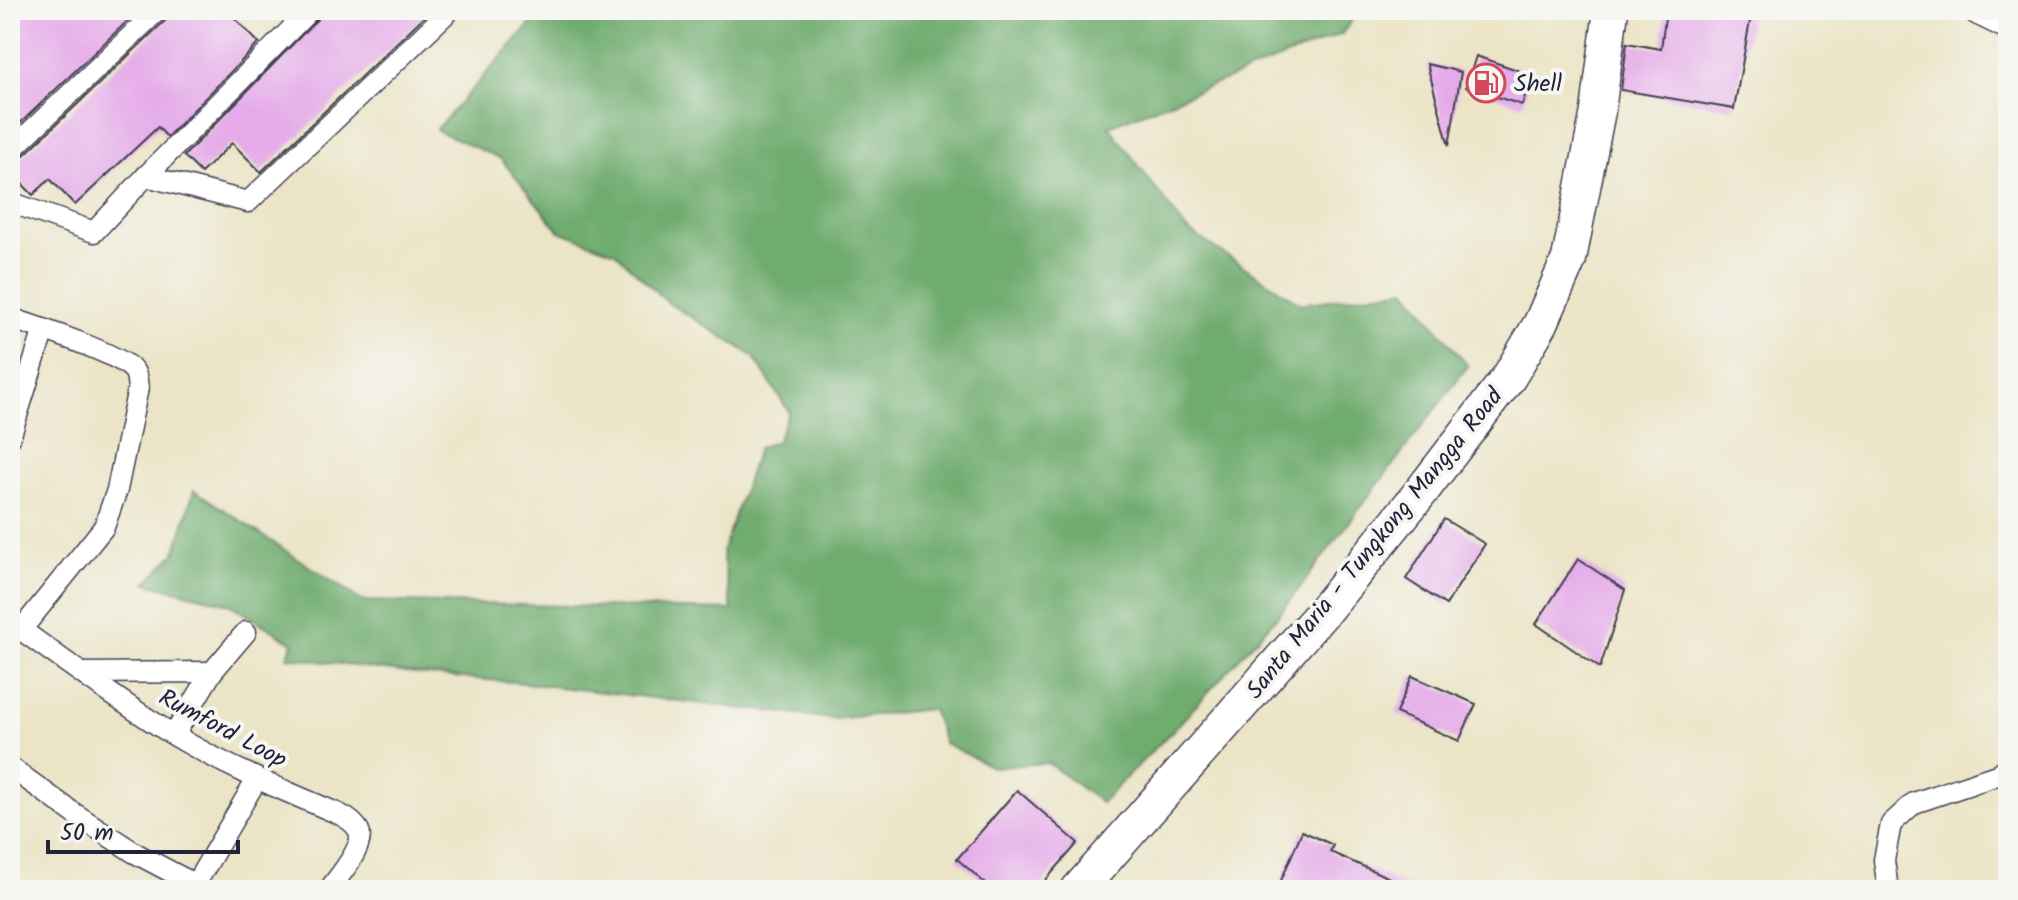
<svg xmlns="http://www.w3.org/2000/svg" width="2018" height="900" font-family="Kalam,sans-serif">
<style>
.forest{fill:#6fac6e;stroke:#486754;stroke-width:2}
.building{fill:#e5abe9}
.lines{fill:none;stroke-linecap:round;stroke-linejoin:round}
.street-casing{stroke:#403f50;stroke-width:23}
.secondary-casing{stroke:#403f50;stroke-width:33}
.primary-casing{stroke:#403f50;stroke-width:37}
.street{stroke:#fff;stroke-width:20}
.secondary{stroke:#fff;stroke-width:30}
.primary{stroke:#fff;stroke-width:34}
.labels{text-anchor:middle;stroke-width:8;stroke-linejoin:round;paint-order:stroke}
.poi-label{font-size:24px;fill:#22223b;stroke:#f6f6f2;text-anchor:start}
.street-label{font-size:24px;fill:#22223b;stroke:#f6f6f2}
</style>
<rect width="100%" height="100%" fill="#f6f6f2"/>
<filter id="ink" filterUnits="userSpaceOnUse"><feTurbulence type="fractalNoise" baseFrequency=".0125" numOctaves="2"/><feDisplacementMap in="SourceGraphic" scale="16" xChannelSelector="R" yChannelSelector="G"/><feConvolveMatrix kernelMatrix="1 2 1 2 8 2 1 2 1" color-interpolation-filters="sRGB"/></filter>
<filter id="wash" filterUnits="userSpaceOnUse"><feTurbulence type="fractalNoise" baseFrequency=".006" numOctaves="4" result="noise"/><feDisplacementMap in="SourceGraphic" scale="32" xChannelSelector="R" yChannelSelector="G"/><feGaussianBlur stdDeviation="1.8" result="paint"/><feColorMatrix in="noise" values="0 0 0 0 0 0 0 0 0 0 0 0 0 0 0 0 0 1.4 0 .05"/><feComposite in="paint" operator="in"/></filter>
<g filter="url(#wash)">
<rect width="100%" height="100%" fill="#ebe4c6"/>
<polygon class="forest" points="543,10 1359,10 1342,34 1109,126 1186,229 1301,304 1406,289 1468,366 1281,612 1181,722 1101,803 1048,763 992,767 944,743 932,709 834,719 524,683 416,674 287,657 293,643 229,604 146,583 175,553 194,490 362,601 732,610 722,552 758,448 777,441 789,412 753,356 667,302 615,252 559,231 501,159 436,130"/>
<g id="blocks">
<g class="building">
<polygon points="10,10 139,10 10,133"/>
<polygon points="171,10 227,10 259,43 167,137 158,127 75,205 50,179 33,195 10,171 10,164 19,160 167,19"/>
<polygon points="326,10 431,10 261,172 232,143 201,173 184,156"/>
<polygon points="1666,10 1752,10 1734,109 1621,90 1627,43 1661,49"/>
<polygon points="1476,56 1532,75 1522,105 1466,87"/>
<polygon points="1427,64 1461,72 1449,146"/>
<polygon points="1444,519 1485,544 1446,605 1406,579"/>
<polygon points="1578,559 1625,590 1600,668 1536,624"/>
<polygon points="1412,676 1476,704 1459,741 1396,713"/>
<polygon points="1017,790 1078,843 1037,890 993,890 957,859"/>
<polygon points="1302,831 1333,845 1330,852 1417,890 1277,890"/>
</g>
</g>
</g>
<g filter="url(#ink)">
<use href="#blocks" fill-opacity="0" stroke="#403f50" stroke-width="2"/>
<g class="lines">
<g class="street-casing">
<g id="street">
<polyline points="10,151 158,10"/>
<polyline points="146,176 248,202 450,10"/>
<polyline points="10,202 94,232 146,176 310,10"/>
<path d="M10 318C34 326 120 354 133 370 137 374 137 382 138 388L117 490 104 527 21 630"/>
<polyline points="10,438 44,329"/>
<path d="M10 622C64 660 116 700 172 734 225 766 282 790 339 814 347 818 355 823 359 831 365 847 338 877 329 890"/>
<polyline points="82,673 212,672"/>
<polyline points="174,735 212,672 246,632"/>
<polyline points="10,767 75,814 135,853 194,884"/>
<polyline points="192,890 257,779"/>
<polyline points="1888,890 1884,860 1891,824 1914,803 1997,775 2008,767"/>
</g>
</g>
<g class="secondary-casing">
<polyline id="secondary" points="1979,10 2008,24"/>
</g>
<g class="primary-casing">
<polyline id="primary" points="1078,890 1324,611 1421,492 1509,377 1541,323 1569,259 1598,111 1611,10"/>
</g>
<use href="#street" class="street"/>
<use href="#secondary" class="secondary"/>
<use href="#primary" class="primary"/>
</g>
</g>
<defs>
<g id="fuel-ring" transform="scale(2)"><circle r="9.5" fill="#f6f6f2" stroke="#d1495b" stroke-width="1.5"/><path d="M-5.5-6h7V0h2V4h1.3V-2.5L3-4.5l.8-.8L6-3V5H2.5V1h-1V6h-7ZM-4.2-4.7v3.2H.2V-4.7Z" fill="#d1495b"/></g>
</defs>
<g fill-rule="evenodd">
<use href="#fuel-ring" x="1486" y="83"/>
</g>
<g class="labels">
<g class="poi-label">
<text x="1514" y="91">Shell</text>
</g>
<g class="street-label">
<text transform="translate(1374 543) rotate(-51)" y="8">Santa Maria - Tungkong Mangga Road</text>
<text transform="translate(223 728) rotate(28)" y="8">Rumford Loop</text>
</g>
</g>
<rect width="2018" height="900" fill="none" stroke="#f6f6f2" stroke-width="40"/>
<path d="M48 840v12h190v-12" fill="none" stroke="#22223b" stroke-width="4"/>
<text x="60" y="840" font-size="24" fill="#22223b" stroke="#f6f6f2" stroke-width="6" paint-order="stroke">50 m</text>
</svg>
